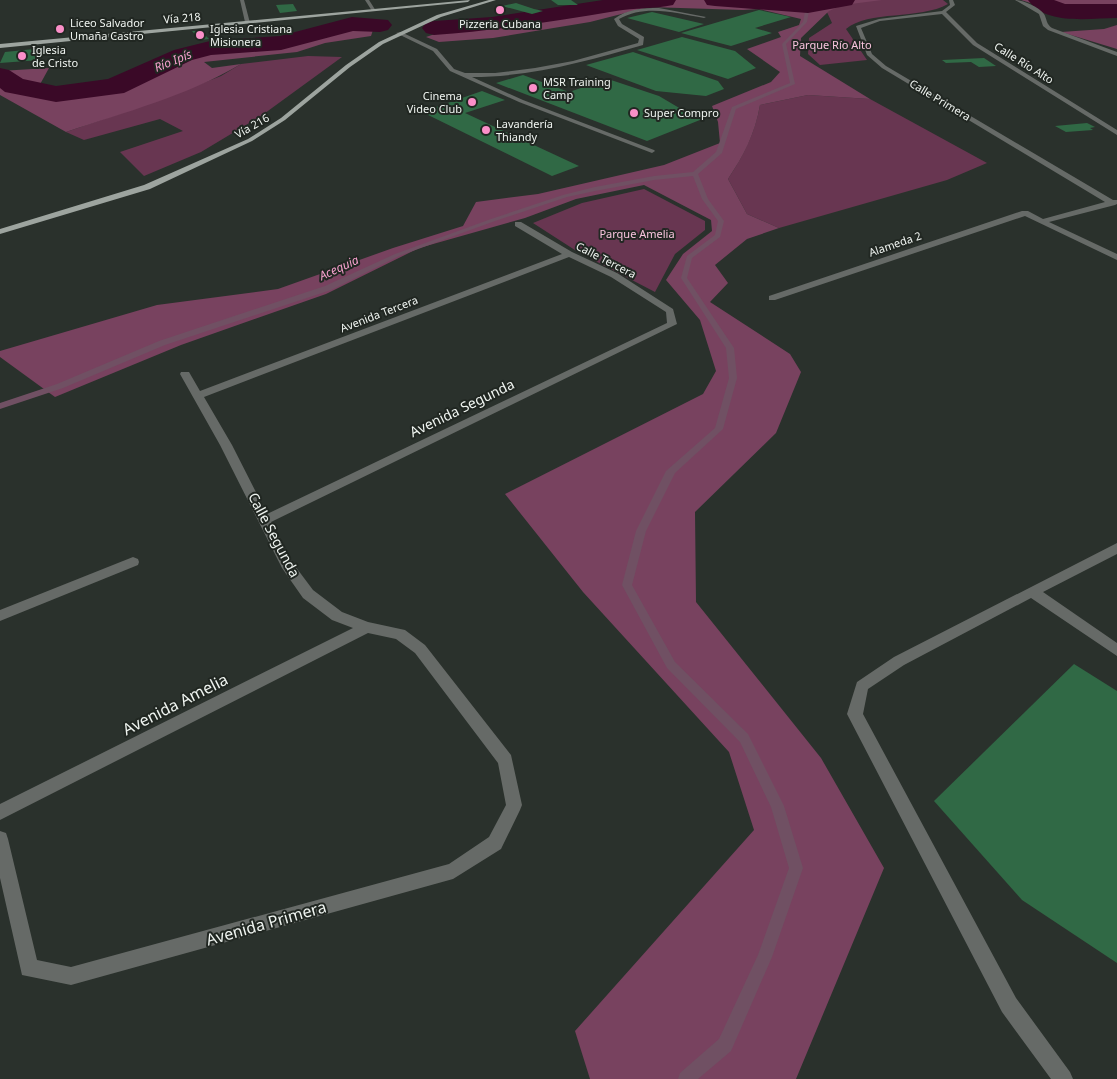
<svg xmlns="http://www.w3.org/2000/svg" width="1117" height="1079" font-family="'Noto Sans',sans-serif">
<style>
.green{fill:#683651}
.forest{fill:#78425f}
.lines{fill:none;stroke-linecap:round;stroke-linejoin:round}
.stream{fill:#705063;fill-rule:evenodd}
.river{fill:#3a0927;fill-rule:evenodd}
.building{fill:#306945}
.minor{fill:#666a67;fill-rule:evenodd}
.major{fill:#9da49f;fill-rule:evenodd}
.poi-dot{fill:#fa8fc8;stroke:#212722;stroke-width:2}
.labels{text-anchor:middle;stroke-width:4;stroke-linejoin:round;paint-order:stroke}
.far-street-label{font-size:11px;fill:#eff4f0;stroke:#212722}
.far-poi-label{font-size:11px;fill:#eff4f0;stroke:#212722;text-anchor:start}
.far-park-label{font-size:11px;fill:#f8c3dd;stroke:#212722}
.far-water-label{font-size:12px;font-style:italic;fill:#f7a1ce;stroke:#212722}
.street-label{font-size:14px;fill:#eff4f0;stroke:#212722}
.near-street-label{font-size:16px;fill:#eff4f0;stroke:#212722}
</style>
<rect width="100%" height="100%" fill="#2a312c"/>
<g class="green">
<path d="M868 0H943L948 4C920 20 868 10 846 29L867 60 820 65 808 54 809 38 832 23 826 10 831 6Z"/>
<polygon points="308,56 342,57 261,116 201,152 144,176 120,152 183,131 160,119 84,140 66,132 157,101 221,76 241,64"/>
<path d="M808 95 870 99 987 163 947 180 779 228 747 214 728 179C744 155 755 133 760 105Z"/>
<polygon points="644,189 705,221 705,230 675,254 655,292 578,252 533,223 582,203"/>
</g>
<g class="forest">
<path d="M665 0H728L768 4H810L832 0H882L843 5 829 11 801 38 800 56 870 99 808 95 760 105C755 134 744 155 728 179L747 214 779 228 747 239 715 265 728 283 710 302 790 354 801 372 776 433 695 512 696 602 821 758 884 868 796 1079H590L575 1031 754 830 729 752 583 592 505 494 703 394 716 371 700 320 666 280 683 254 712 231 711 220 644 185 576 199 525 218 419 248 326 294 181 345 55 397 0 357V351L157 305 278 289 393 248 463 226 476 202 538 194 664 165 720 143 718 122 712 106 771 82 780 72 747 49 781 37 778 32 799 25 801 19 759 9 743 10 649 7 590 22 493 38 439 42 426 37 450 29 523 23 555 13 639 1Z"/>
<polygon points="1021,0 1117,0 1117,18 1100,14 1065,14"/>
<polygon points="1117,25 1117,49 1061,32 1104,29"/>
<path d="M351 26 374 27 371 36 325 43 297 52 204 62 212 68 241 64C187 96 125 112 66 132L0 95V71L49 68 38 88 74 90 135 85 148 68 159 59 327 36Z"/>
</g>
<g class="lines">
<polygon class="stream" points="808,5 810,6 807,22 786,44 795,84 736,109 722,153 698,174 708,199 724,221 720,237 692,258 687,278 734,348 737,378 723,429 675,473 646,531 632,585 675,662 748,734 784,806 803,868 772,957 731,1051 698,1079 678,1079 680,1073 719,1039 758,955 789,868 771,807 740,742 667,668 622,585 636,531 666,471 715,428 729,378 726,348 681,278 687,256 715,235 718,221 702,199 693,176 654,180 595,191 567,197 495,221 399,256 331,290 165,345 63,388 0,409 0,403 57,384 159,341 325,286 395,254 491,219 563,195 595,187 654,176 693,172 716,152 732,107 790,83 782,44 803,22 806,6"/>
<g class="river">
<path d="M603 0H676L673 5C654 9 634 8 616 11 555 21 495 31 434 35L426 33 422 28 426 23 434 21 492 17Z"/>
<polygon points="704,0 855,0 852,5 808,13 715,6 707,5"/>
<path d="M1028 0H1054L1065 4H1117V18C1090 18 1046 26 1028 0Z"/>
<polygon points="352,17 388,20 392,25 388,30 380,32 353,31 281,50 211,55 192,60 124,93 56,102 5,92 0,88 0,68 9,70 23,79 56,86 108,79 174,50 210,41 280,36"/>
</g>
</g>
<g class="building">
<polygon points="551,0 571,0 578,5 558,5"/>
<polygon points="516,3 534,9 543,11 532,14 502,6"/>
<polygon points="293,4 297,11 280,13 276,5"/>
<polygon points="759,10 791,17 755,28 772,33 731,46 681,33"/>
<polygon points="652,12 704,24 679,32 627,18"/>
<polygon points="192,31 201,31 209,39 200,40"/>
<polygon points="682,37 735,51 756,68 728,79 637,50"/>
<polygon points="44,48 40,60 0,63 5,52"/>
<polygon points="633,52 718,81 724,89 706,96 656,91 586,65"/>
<polygon points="984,58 996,66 979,67 971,62 946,63 942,60"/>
<polygon points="523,75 569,92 608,79 659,96 681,109 705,118 647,141 496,83"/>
<polygon points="482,91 505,100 465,113 579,166 552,176 422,112"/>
<polygon points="1087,123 1095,127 1090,128 1093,130 1066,132 1055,126"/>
<polygon points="1074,664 1117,691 1117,963 1022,900 934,801"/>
</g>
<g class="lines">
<g class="minor">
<polygon points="240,0 244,0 250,23 245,22"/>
<polygon points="365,0 369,0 376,11 372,11"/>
<polygon points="949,0 953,0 955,5 946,12 977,43 1117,130 1117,135 973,45 942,14 880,21 861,28 872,54 886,66 1113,200 1117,200 1117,204 1115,205 1049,222 1117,254 1117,260 1025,216 775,300 769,300 769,296 1022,211 1028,211 1043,219 1105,202 882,68 867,55 856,26 879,19 942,11 950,5"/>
<path d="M1015 0C1023 0 1039 7 1044 14 1047 19 1046 24 1052 28L1117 52V56L1048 30 1043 26 1039 14Z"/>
<path d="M659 8 706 17 704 18C676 13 645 4 619 19L622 24 644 37 643 45C587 61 531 77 472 77L523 100 654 150 655 151 652 153 519 102 450 71 433 51 396 33 401 32 437 49 454 69 465 73H495L535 68 573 61 638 43 639 39 618 26 614 19C627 9 643 8 659 8Z"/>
<path d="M515 222H521L572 252 617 273 673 309 677 324 271 522 292 562 313 590 342 612 368 622 405 630 425 645 511 755 522 805 520 810 501 849 453 879 71 985 22 975 0 878V831L6 833 8 839 37 960 71 967 449 864 489 837 506 805 498 763 415 653 396 639 368 633 0 820V804L353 628 332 620 303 598 282 568 220 445 180 374 181 372H189L200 391 562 254 515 226ZM569 257 611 277 666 312 667 323 267 514 232 445 204 397Z"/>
<polygon points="1117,543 1117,554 1043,592 1117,643 1117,656 1031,598 904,665 868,689 863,714 1016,998 1070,1072 1073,1079 1051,1079 1002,1012 847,714 857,682 894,657"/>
<polygon points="133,557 138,559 139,562 138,565 0,621 0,610"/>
</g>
<g class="major">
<polygon points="470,0 468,2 0,48 0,44"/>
<polygon points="489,0 496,0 441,17 383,44 350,67 285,120 252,141 150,189 0,234 0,229 144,185 248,139 281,118 346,65 379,42 437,15"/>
</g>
</g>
<g class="poi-dot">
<circle cx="500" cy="10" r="5"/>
<circle cx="60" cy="29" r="5"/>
<circle cx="200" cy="35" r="5"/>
<circle cx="22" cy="56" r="5"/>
<circle cx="533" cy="88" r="5"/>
<circle cx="472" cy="102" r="5"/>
<circle cx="634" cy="113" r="5"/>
<circle cx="486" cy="130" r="5"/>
</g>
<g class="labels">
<g class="far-street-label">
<text transform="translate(182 18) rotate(-5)" y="4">Vía 218</text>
<text transform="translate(1024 63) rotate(32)" y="4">Calle Río Alto</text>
<text transform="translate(940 100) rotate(31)" y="4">Calle Primera</text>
<text transform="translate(252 126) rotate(-30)" y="4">Vía 216</text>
<text transform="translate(895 244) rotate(-19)" y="4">Alameda 2</text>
<text transform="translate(606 260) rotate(27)" y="4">Calle Tercera</text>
<text transform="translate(379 314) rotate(-21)" y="4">Avenida Tercera</text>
</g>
<g class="far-poi-label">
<text x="70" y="27">Liceo Salvador<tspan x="70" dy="13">Umaña Castro</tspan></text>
<text x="500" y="28" text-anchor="middle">Pizzeria Cubana</text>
<text x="210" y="33">Iglesia Cristiana<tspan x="210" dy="13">Misionera</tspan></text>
<text x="32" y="54">Iglesia<tspan x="32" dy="13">de Cristo</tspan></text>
<text x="543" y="86">MSR Training<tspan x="543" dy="13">Camp</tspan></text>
<text x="462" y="100" text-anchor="end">Cinema<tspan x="462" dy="13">Video Club</tspan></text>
<text x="644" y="117">Super Compro</text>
<text x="496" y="128">Lavandería<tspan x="496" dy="13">Thiandy</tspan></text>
</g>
<g class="far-park-label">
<text x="832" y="49">Parque Río Alto</text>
<text x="637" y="238">Parque Amelia</text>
</g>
<g class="far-water-label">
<text transform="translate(173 61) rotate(-22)" y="4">Río Ipís</text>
<text transform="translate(339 268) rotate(-25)" y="4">Acequia</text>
</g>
<g class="street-label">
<text transform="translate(462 408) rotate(-26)" y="5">Avenida Segunda</text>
<text transform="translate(274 535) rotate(62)" y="5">Calle Segunda</text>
</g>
<g class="near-street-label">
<text transform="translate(175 704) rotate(-27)" y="6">Avenida Amelia</text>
<text transform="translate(266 923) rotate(-16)" y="6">Avenida Primera</text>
</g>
</g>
</svg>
